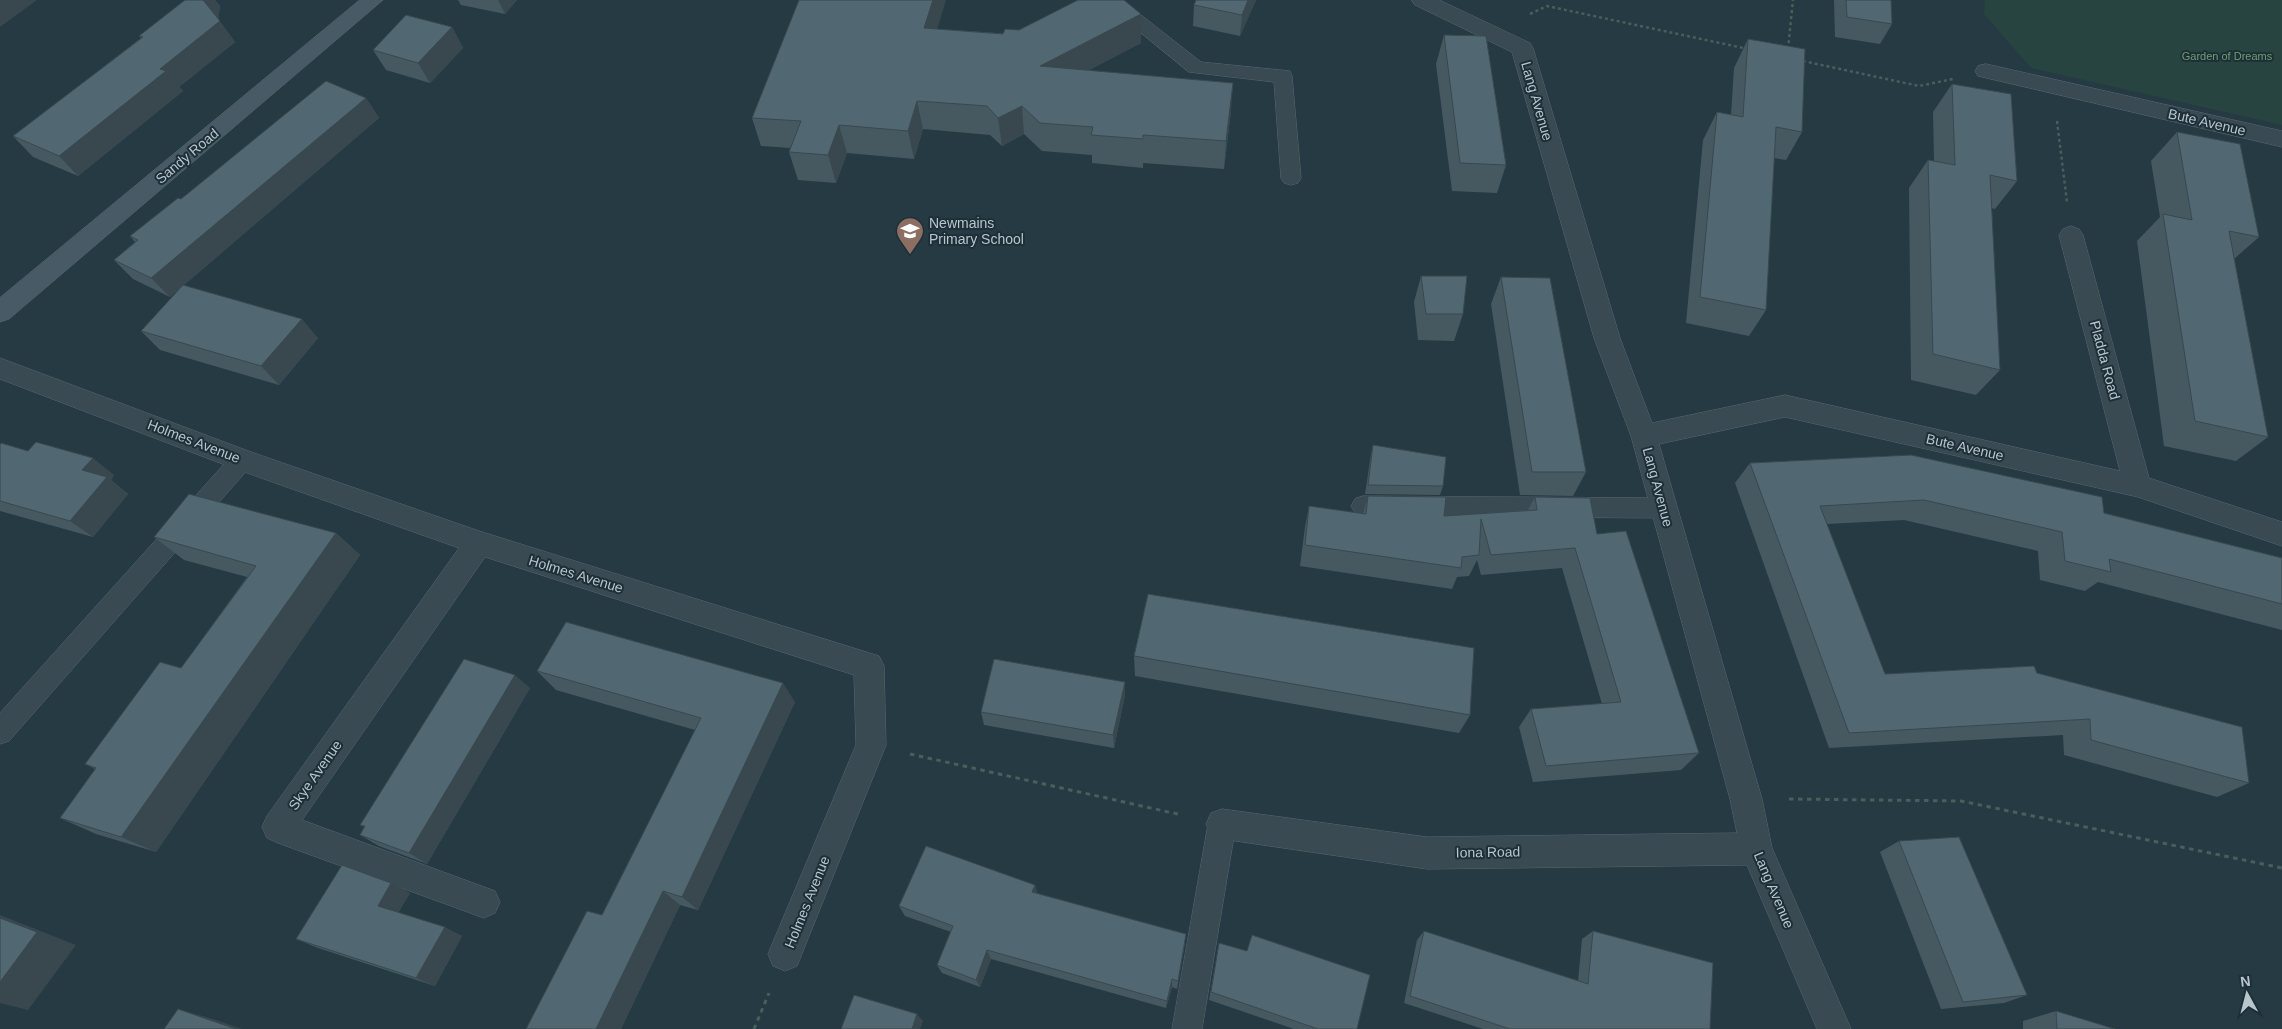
<svg xmlns="http://www.w3.org/2000/svg" width="2282" height="1029" font-family="Helvetica,sans-serif">
<style>
.green{fill:#274440}
.lines{fill:none;stroke-linecap:round;stroke-linejoin:round}
.lane-casing{stroke:#586870;stroke-width:1}
.street-casing{stroke:#586870;stroke-width:1}
.secondary-casing{stroke:#586870;stroke-width:1}
.path-far1{stroke:#46605c;stroke-width:2.5;stroke-dasharray:3 3;stroke-linecap:butt}
.path{stroke:#46605c;stroke-width:3;stroke-dasharray:4.5 4.5;stroke-linecap:butt}
.lane{fill:#3a4a53;fill-rule:evenodd}
.street{fill:#3a4a53;fill-rule:evenodd}
.secondary{fill:#475a66;fill-rule:evenodd}
.wall{fill:#465961}
.shaded-wall{fill:#39484f}
.building{fill:#516771;stroke:#39484f}
.labels{text-anchor:middle;stroke-width:4;stroke-linejoin:round;paint-order:stroke}
.far-park-label{font-size:11px;fill:#6e9f6d;stroke:#1e2f38}
.street-label{font-size:14px;fill:#b7c5cd;stroke:#1e2f38}
.poi-label{font-size:14px;fill:#b7c5cd;stroke:#1e2f38;text-anchor:start}
</style>
<rect width="100%" height="100%" fill="#253a43"/>
<polygon class="green" points="1985,0 2282,0 2282,125 2031,68 1984,14"/>
<g class="lines">
<g class="lane-casing">
<g id="lane">
<polygon points="1101,0 1122,0 1201,62 1290,71 1292,76 1301,178 1298,183 1291,185 1284,183 1281,178 1274,82 1189,72"/>
<polygon points="242,450 250,453 254,460 250,467 9,741 0,744 0,713 234,453"/>
<polygon points="1363,496 1664,498 1672,501 1676,508 1672,515 1664,518 1363,516 1355,513 1351,506 1355,499"/>
<polygon points="1222,811 1232,815 1236,824 1202,1029 1172,1029 1208,824 1212,815"/>
</g>
</g>
<g class="street-casing">
<g id="street">
<polygon points="1412,0 1439,0 1530,43 1533,48 1620,338 1652,423 1785,395 2120,471 2059,235 2063,229 2071,226 2079,229 2083,235 2149,478 2282,522 2282,546 2138,497 1785,417 1659,444 1762,799 1772,848 1851,1029 1817,1029 1747,865 1427,869 1222,839 1211,835 1206,824 1211,813 1222,809 1427,837 1737,833 1730,799 1631,436 1594,338 1512,52 1415,5"/>
<polygon points="1986,64 2282,131 2282,147 1978,76 1975,71 1978,66"/>
<polygon points="0,358 251,452 479,531 879,656 884,666 886,745 797,966 785,971 773,966 768,954 856,745 854,675 485,557 302,820 495,891 500,902 495,913 484,918 278,843 267,838 262,827 267,816 459,548 233,468 0,379"/>
</g>
</g>
<g class="secondary-casing">
<polygon id="secondary" points="360,0 383,0 9,319 0,322 0,298"/>
</g>
<g class="path-far1">
<polyline points="1530,14 1547,6 1748,49"/>
<polyline points="1788,49 1793,0"/>
<polyline points="1803,61 1919,86 1953,79"/>
<polyline points="2057,121 2067,202"/>
</g>
<g class="path">
<polyline points="910,754 1182,815"/>
<polyline points="1789,799 1961,801 2282,868"/>
<polyline points="754,1029 769,993"/>
</g>
<use href="#lane" class="lane"/>
<use href="#street" class="street"/>
<use href="#secondary" class="secondary"/>
</g>
<g class="wall">
<polygon points="185,0 215,0 220,6 218,19 235,42 179,87 183,91 78,176 33,157 13,136 141,38 139,36"/>
<polygon points="458,0 517,0 505,14 461,5"/>
<polygon points="1196,0 1256,0 1240,36 1193,26 1194,5"/>
<polygon points="1834,0 1891,0 1892,24 1880,44 1835,37"/>
<polygon points="452,27 463,48 430,83 386,70 373,50"/>
<polygon points="937,29 1141,43 1089,70 1231,111 1224,169 1143,163 1143,168 1092,163 1092,155 1042,151 1024,134 1002,146 990,135 923,129 914,159 847,153 836,183 798,180 789,152 791,148 761,146 752,118"/>
<polygon points="1444,35 1506,165 1497,193 1452,191 1436,64"/>
<polygon points="1748,39 1802,132 1786,160 1774,158 1766,310 1749,336 1686,323 1703,140 1717,112 1731,115 1734,68"/>
<polygon points="1952,84 2017,181 1995,209 1991,208 2000,370 1976,395 1911,380 1909,188 1928,160 1934,161 1933,112"/>
<polygon points="366,98 379,118 170,297 133,279 114,260 135,242 130,236 181,199"/>
<polygon points="2177,132 2259,237 2234,259 2268,437 2236,461 2164,446 2137,241 2160,217 2151,161"/>
<polygon points="1421,276 1463,314 1454,341 1418,340 1414,302"/>
<polygon points="1501,277 1586,472 1573,496 1520,495 1491,304"/>
<polygon points="141,331 318,338 279,385 160,350"/>
<polygon points="0,445 114,475 111,480 128,494 93,537 0,511"/>
<polygon points="1373,445 1443,486 1440,495 1365,494 1371,454"/>
<polygon points="1750,463 2104,513 2282,558 2282,630 2098,582 2085,591 2040,580 2038,551 1904,520 1827,524 1885,674 2037,673 2249,783 2217,797 2064,755 2063,735 1829,748 1735,483"/>
<polygon points="1368,496 1444,516 1528,510 1535,497 1597,534 1699,753 1681,770 1533,782 1519,727 1531,709 1602,704 1562,568 1481,575 1477,560 1469,576 1457,577 1452,589 1300,566 1305,527 1309,506 1363,514"/>
<polygon points="336,533 360,555 156,852 96,834 60,818 95,769 85,764 181,668 247,577 184,560 154,537"/>
<polygon points="1134,656 1470,715 1459,733 1135,676"/>
<polygon points="537,671 795,702 698,910 680,905 621,1029 602,915 695,730 556,690"/>
<polygon points="1125,682 1125,695 1114,748 984,725 981,712"/>
<polygon points="530,688 427,864 379,846 360,835 364,827 360,825"/>
<polygon points="1899,841 2027,995 2004,1003 1941,1009 1880,852"/>
<polygon points="1035,885 1037,893 1185,943 1177,989 1172,987 1166,1008 991,959 980,987 942,973 937,965 951,932 905,916 899,906"/>
<polygon points="410,893 398,912 462,936 435,986 318,948 296,939"/>
<polygon points="1424,931 1578,981 1582,939 1593,931 1710,1029 1483,1029 1404,1003 1417,940"/>
<polygon points="1219,943 1357,1029 1294,1029 1209,1000"/>
<polygon points="2056,1011 2115,1029 2023,1029 2023,1021"/>
</g>
<g class="shaded-wall">
<polygon points="0,0 37,0 0,27"/>
<polygon points="203,0 215,0 220,6 218,21"/>
<polygon points="498,0 517,0 505,14"/>
<polygon points="933,0 946,0 929,57 924,28"/>
<polygon points="1248,0 1256,0 1240,36 1242,15"/>
<polygon points="1141,14 1141,43 1042,95 1040,66"/>
<polygon points="220,21 235,42 179,87 183,91 78,176 59,156 160,69"/>
<polygon points="452,27 463,48 430,83 418,63"/>
<polygon points="1233,83 1231,111 1224,169 1226,141"/>
<polygon points="366,98 379,118 170,297 151,278"/>
<polygon points="917,101 923,129 914,159 908,131"/>
<polygon points="1022,106 1024,134 1002,146 998,118"/>
<polygon points="839,125 847,153 836,183 828,155"/>
<polygon points="302,319 318,338 279,385 261,366"/>
<polygon points="93,458 114,475 111,480 128,494 93,537 70,521 82,470"/>
<polygon points="336,533 360,555 156,852 121,837"/>
<polygon points="515,675 530,688 427,864 409,853"/>
<polygon points="1125,682 1125,695 1114,748 1113,735"/>
<polygon points="783,683 795,702 698,910 682,897"/>
<polygon points="391,883 410,893 397,915 378,906"/>
<polygon points="1035,885 1037,895 1032,892"/>
<polygon points="663,891 680,905 621,1029 596,1029"/>
<polygon points="0,915 76,945 28,1010 0,1003"/>
<polygon points="445,927 462,936 435,986 416,978"/>
<polygon points="987,950 991,959 980,987 976,980"/>
<polygon points="1172,979 1172,987 1166,1008 1167,1001"/>
<polygon points="178,1009 213,1019 242,1029 236,1029"/>
<polygon points="917,1014 923,1021 920,1029 912,1029"/>
</g>
<g class="building">
<polygon points="185,0 203,0 220,21 160,69 166,71 59,156 13,136 143,37 139,36"/>
<polygon points="799,0 933,0 924,28 1003,34 1005,29 1019,30 1078,0 1124,0 1141,14 1040,66 1233,83 1226,141 1143,135 1143,139 1091,135 1093,127 1040,123 1022,106 998,118 987,106 917,101 908,131 839,125 828,155 789,152 801,121 752,118"/>
<polygon points="1196,0 1248,0 1242,15 1194,5"/>
<polygon points="1846,0 1891,0 1892,24 1847,17"/>
<polygon points="406,15 452,27 418,63 373,50"/>
<polygon points="1444,35 1486,36 1506,165 1460,163"/>
<polygon points="1748,39 1805,49 1802,132 1776,127 1766,310 1700,297 1717,112 1743,117"/>
<polygon points="326,81 366,98 151,278 114,260 138,240 130,236 178,198 181,199"/>
<polygon points="1952,84 2011,94 2017,181 1990,175 2000,370 1933,354 1928,160 1955,165"/>
<polygon points="2177,132 2240,144 2259,237 2229,231 2268,437 2195,421 2163,214 2192,220"/>
<polygon points="1421,276 1467,276 1463,314 1426,314"/>
<polygon points="1501,277 1550,278 1586,472 1532,472"/>
<polygon points="183,285 302,319 261,366 141,331"/>
<polygon points="36,442 93,458 82,470 107,477 70,521 0,501 0,445 1,443 28,451"/>
<polygon points="1373,445 1446,457 1443,486 1368,485"/>
<polygon points="1911,455 2102,497 2104,513 2282,558 2282,604 2109,559 2111,572 2065,561 2062,532 1924,500 1820,506 1885,674 2034,666 2037,673 2242,727 2249,783 2091,740 2090,719 1849,733 1750,463"/>
<polygon points="189,494 336,533 121,837 60,818 96,768 85,764 160,662 181,668 256,566 154,537"/>
<polygon points="1368,496 1446,497 1444,516 1537,510 1535,497 1590,498 1597,534 1626,531 1699,753 1546,766 1531,709 1621,702 1575,548 1491,555 1481,519 1479,555 1462,557 1461,568 1305,545 1309,506 1366,514"/>
<polygon points="1148,594 1474,648 1470,715 1134,656"/>
<polygon points="566,622 783,683 682,897 663,891 596,1029 526,1029 587,911 602,915 701,718 537,671"/>
<polygon points="464,659 515,675 409,853 360,835 365,826 360,825"/>
<polygon points="994,659 1125,682 1113,735 981,712"/>
<polygon points="1959,837 2027,995 1963,1002 1899,841"/>
<polygon points="926,846 1035,885 1032,892 1186,934 1178,981 1172,979 1167,1001 987,950 976,980 937,965 953,926 899,906"/>
<polygon points="342,865 391,883 378,906 445,927 416,978 296,939"/>
<polygon points="0,918 37,932 0,982"/>
<polygon points="1424,931 1588,984 1593,931 1713,963 1710,1029 1510,1029 1410,996"/>
<polygon points="1252,935 1370,975 1357,1029 1318,1029 1211,992 1219,943 1247,951"/>
<polygon points="854,995 917,1014 912,1029 841,1029"/>
<polygon points="178,1009 236,1029 164,1029"/>
<polygon points="2056,1011 2115,1029 2057,1029"/>
</g>
<defs>
<g id="school-pin" transform="scale(1.4375)"><path d="M0 17L-7.5 6A9.5 9.5 0 1 1 7.5 6Z" fill="#8d6e63" stroke="#1e2f38"/><path d="M0-5L7-2L0 1L-7-2ZM-4 1L0 2.5L4 1V4Q0 6-4 4Z" fill="#fff"/></g>
</defs>
<g fill-rule="evenodd">
<use href="#school-pin" x="910" y="231"/>
</g>
<g class="labels">
<g class="far-park-label">
<text x="2227" y="60">Garden of Dreams</text>
</g>
<g class="street-label">
<text transform="translate(1537 101) rotate(74)" y="5">Lang Avenue</text>
<text transform="translate(2207 122) rotate(13)" y="5">Bute Avenue</text>
<text transform="translate(187 156) rotate(-40)" y="5">Sandy Road</text>
<text transform="translate(2105 360) rotate(75)" y="5">Pladda Road</text>
<text transform="translate(194 441) rotate(21)" y="5">Holmes Avenue</text>
<text transform="translate(1965 447) rotate(13)" y="5">Bute Avenue</text>
<text transform="translate(1658 487) rotate(75)" y="5">Lang Avenue</text>
<text transform="translate(576 574) rotate(17)" y="5">Holmes Avenue</text>
<text transform="translate(315 775) rotate(-55)" y="5">Skye Avenue</text>
<text transform="translate(1488 852) rotate(-1)" y="5">Iona Road</text>
<text transform="translate(1774 890) rotate(67)" y="5">Lang Avenue</text>
<text transform="translate(807 902) rotate(-68)" y="5">Holmes Avenue</text>
</g>
<g class="poi-label">
<text x="929" y="228">Newmains<tspan x="929" dy="16">Primary School</tspan></text>
</g>
</g>
<g transform="translate(2247 994) rotate(353)" stroke="#1e2f38" stroke-width="4" paint-order="stroke">
<path d="M0-4L9 19L0 12L-9 19Z" fill="#b7c5cd"/>
<text y="-8" font-size="14" font-weight="bold" text-anchor="middle" fill="#b7c5cd">N</text>
</g>
</svg>
